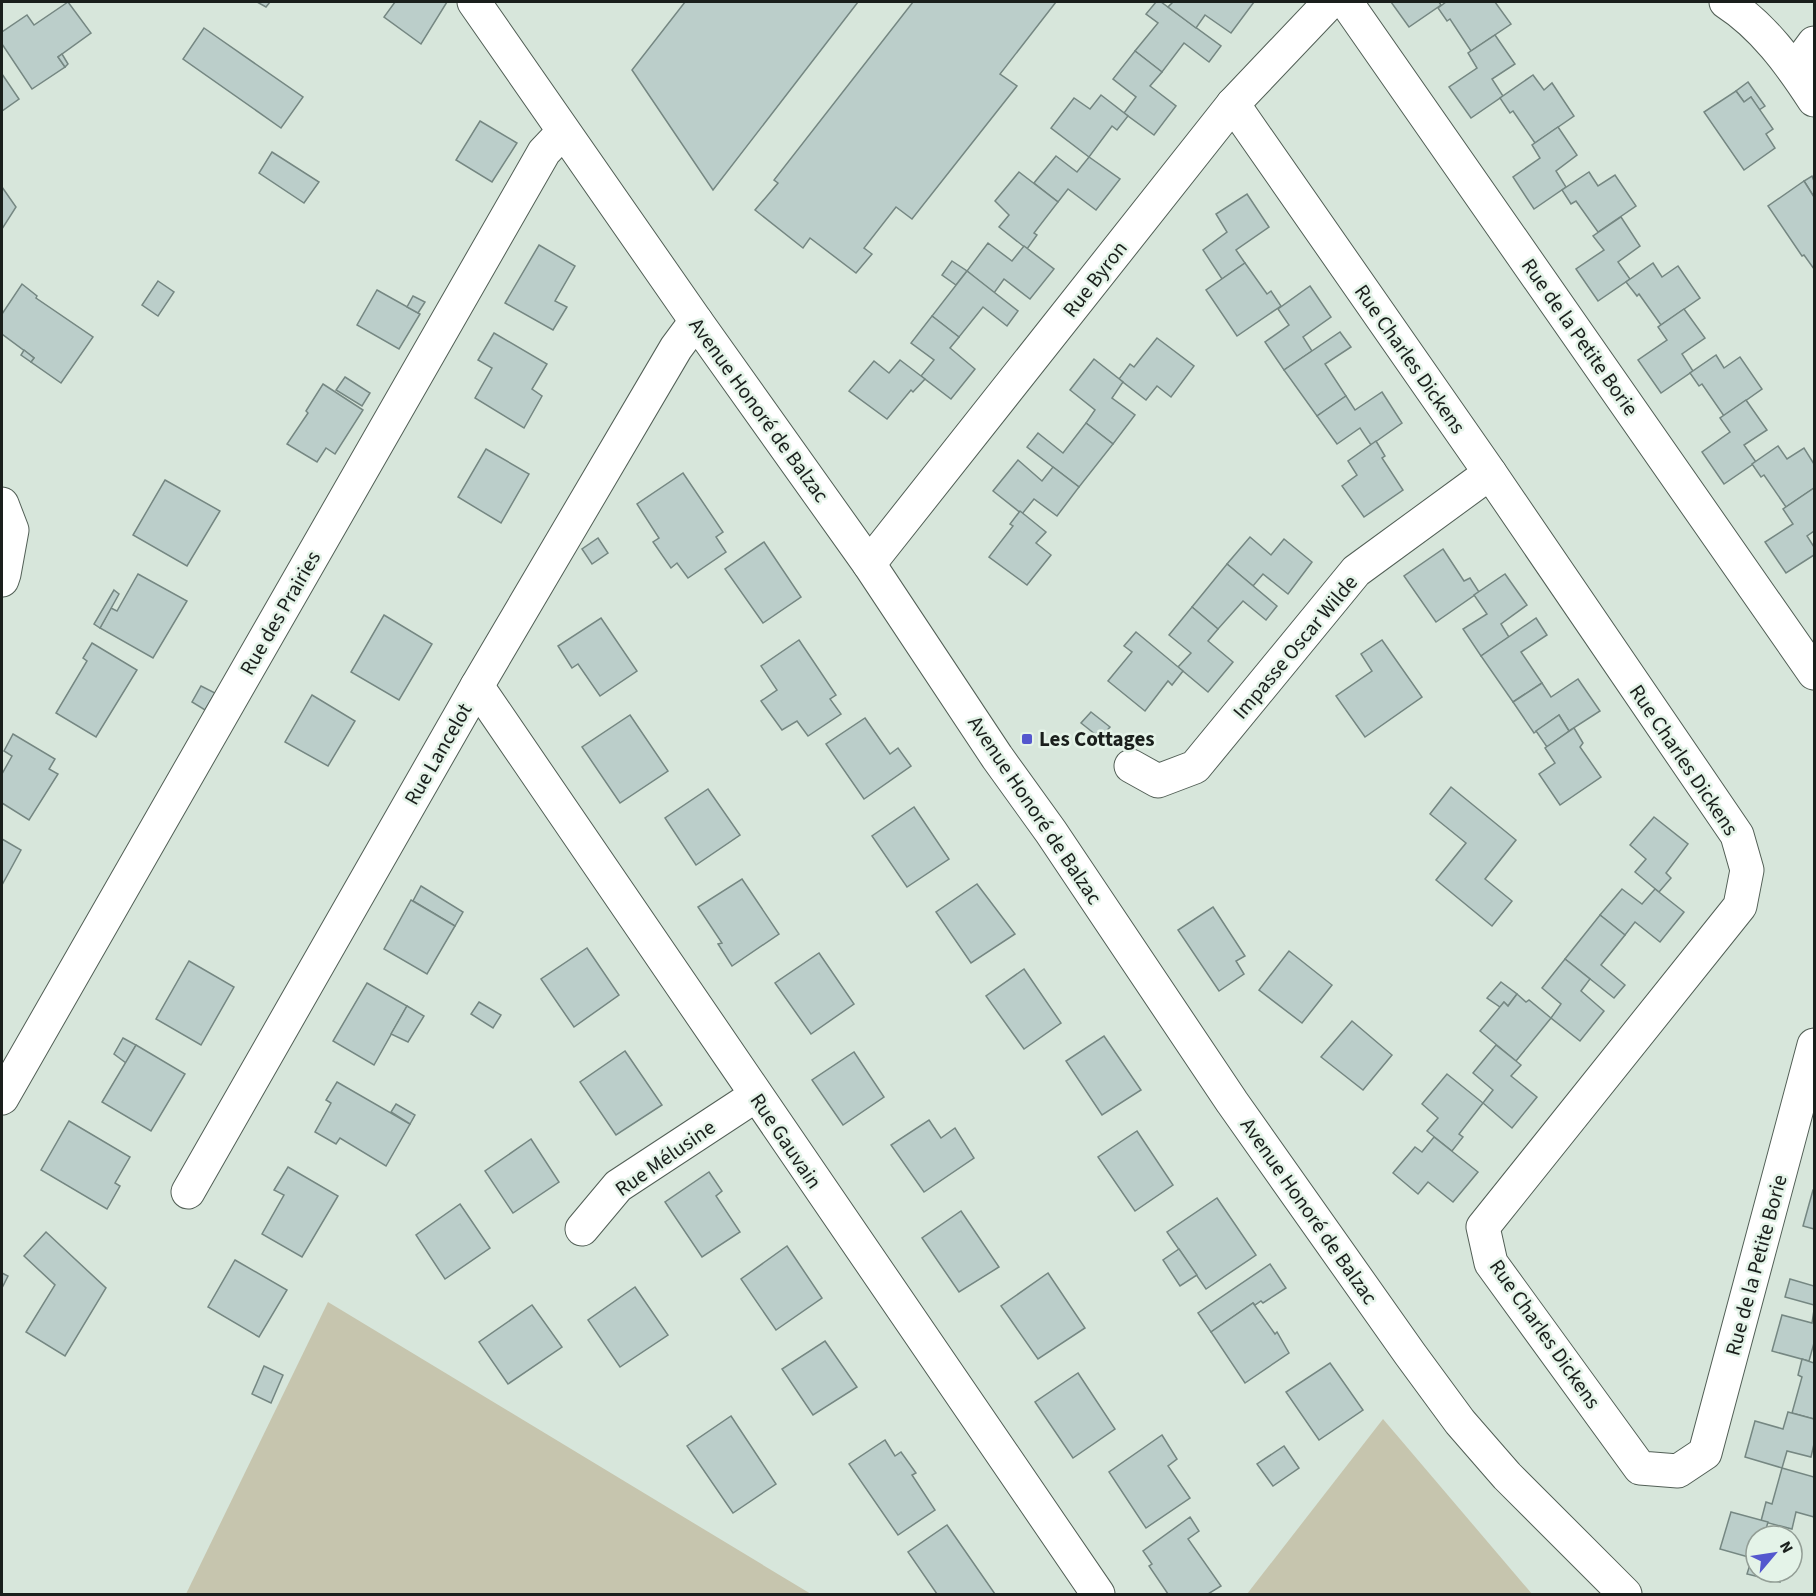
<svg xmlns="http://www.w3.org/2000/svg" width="1816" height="1596" font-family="'Source Sans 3',sans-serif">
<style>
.green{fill:#c6c5ae}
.building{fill:#bbceca;stroke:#758782;stroke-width:1.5}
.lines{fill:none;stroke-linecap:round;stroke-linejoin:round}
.minor-casing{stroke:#525f56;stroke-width:35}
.primary-casing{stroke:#525f56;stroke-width:35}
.minor{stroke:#fff;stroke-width:33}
.primary{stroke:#fff;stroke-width:33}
.poi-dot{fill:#5457ce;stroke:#e4f3e8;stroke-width:2}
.labels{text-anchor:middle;stroke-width:5;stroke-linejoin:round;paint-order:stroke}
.street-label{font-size:21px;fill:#1a1f1c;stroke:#e4f3e8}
.poi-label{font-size:21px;font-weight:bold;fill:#1a1f1c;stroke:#e4f3e8;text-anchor:start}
</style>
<rect width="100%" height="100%" fill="#d7e6db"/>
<g class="green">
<polygon points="328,1302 811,1594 186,1594"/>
<polygon points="1383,1419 1532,1594 1247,1594"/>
</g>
<g class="building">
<polygon points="68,2 91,33 58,57 65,67 32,89 2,44 2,32 27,15 34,25"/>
<polygon points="257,2 270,2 266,7"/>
<polygon points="395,2 447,2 421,44 384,17"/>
<polygon points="685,2 858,2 713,190 632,70"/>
<polygon points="913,2 1056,2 1000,74 1017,86 912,219 896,207 864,248 872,254 856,273 810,238 803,248 755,210 778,183 774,180"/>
<polygon points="1156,2 1161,2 1221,46 1209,62 1184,43 1162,72 1135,51 1158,23 1146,14"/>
<polygon points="1173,2 1254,2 1231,33 1205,15 1196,28 1168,7"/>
<polygon points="1391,2 1439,2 1441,5 1409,27"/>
<polygon points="1446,2 1495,2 1511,24 1471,51 1450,19 1447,21 1438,8"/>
<polygon points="204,28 303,97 281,128 183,59"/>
<polygon points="1495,35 1515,64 1492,79 1503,96 1471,118 1449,87 1477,68 1468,53"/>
<polygon points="1135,51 1162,72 1150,86 1176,106 1154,135 1124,113 1136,97 1113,79"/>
<polygon points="62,54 68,64 65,67 58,57"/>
<polygon points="2,74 19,99 2,111"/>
<polygon points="1533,75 1544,90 1552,83 1574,116 1535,143 1513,111 1510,113 1500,98"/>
<polygon points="1748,82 1765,106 1759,110 1751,97 1744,102 1736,91"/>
<polygon points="1736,91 1744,102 1751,97 1773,129 1766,134 1775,148 1744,170 1704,112"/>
<polygon points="1101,95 1128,116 1117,130 1112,126 1089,157 1051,128 1074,98 1090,109"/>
<polygon points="480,121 517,143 492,182 456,160"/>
<polygon points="1558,127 1577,155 1556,171 1566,187 1534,209 1513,177 1540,158 1532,145"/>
<polygon points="272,152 319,182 304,203 259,173"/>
<polygon points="1056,156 1077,172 1089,157 1120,179 1096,210 1068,189 1058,202 1034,183"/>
<polygon points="1019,172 1058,202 1034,233 1037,235 1027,249 999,227 1009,215 995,201"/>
<polygon points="1589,172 1598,186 1615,175 1636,206 1598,232 1576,201 1571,204 1562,190"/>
<polygon points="1812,176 1814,181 1814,197 1804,181"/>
<polygon points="1804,181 1814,197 1814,269 1804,255 1802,256 1768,206"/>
<polygon points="2,187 16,207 2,229"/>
<polygon points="1247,194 1269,227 1236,250 1245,263 1222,279 1203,250 1227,232 1216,214"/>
<polygon points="1621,217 1640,246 1618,262 1630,279 1598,301 1576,269 1604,250 1593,236"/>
<polygon points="988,243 1012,261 1024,246 1054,269 1030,299 1004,279 994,293 967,271"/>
<polygon points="539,245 575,266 555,301 567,307 553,330 505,303"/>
<polygon points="952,261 967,271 956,285 942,275"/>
<polygon points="1245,263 1267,294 1271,291 1281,306 1237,336 1206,290"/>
<polygon points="1653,263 1662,277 1678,266 1700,298 1661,325 1639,294 1637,296 1626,282"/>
<polygon points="967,271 1018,311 1007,326 983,307 959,337 932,316"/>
<polygon points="158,281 174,292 158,316 142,305"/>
<polygon points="22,284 37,296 36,298 93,337 61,383 31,362 34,358 2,334 2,314"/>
<polygon points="1310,286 1331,317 1303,337 1312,351 1284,370 1265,342 1289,325 1278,309"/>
<polygon points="377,290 420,314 399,349 357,325"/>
<polygon points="413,296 425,302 418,313 407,307"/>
<polygon points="1684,309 1705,338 1682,354 1693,371 1661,393 1638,360 1667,340 1658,327"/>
<polygon points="932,316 959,337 950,348 975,369 951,399 921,376 934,360 911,343"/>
<polygon points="1340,332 1351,347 1325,364 1346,396 1317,416 1284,370"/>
<polygon points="494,333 547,364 532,389 542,396 524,428 475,398 492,368 478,360"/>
<polygon points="1157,338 1194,366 1171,397 1157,386 1146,400 1119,379 1130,364 1134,367"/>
<polygon points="24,350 34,358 31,362 21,355"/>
<polygon points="1716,355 1724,368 1740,357 1762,389 1724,416 1702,384 1699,386 1690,373"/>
<polygon points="1094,359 1123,382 1112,398 1135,415 1113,444 1086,423 1095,410 1070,390"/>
<polygon points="900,360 925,379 913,392 911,390 887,419 849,391 874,361 889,373"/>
<polygon points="345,377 370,393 362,406 336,390"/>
<polygon points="323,384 363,410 335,454 326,448 317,462 287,444 308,413 306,411"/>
<polygon points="1382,392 1402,423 1371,445 1360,428 1337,444 1317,416 1346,396 1355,410"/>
<polygon points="1746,400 1767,430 1744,445 1756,462 1724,484 1702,452 1730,432 1720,418"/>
<polygon points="1086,423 1113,444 1079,487 1027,447 1038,433 1063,453"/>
<polygon points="1376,441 1385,456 1382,458 1403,490 1364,517 1342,486 1357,475 1348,461"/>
<polygon points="1778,446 1787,459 1804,448 1814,464 1814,488 1786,507 1764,475 1761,477 1752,464"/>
<polygon points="486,449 529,474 501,523 458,497"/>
<polygon points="1018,460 1042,481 1053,467 1079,487 1057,516 1034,499 1022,514 993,491"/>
<polygon points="683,473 723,532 716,537 726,552 688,578 677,563 671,568 653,542 659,538 637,504"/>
<polygon points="165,480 220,511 187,566 133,535"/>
<polygon points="1814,488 1814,531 1807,536 1814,547 1814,555 1786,573 1765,542 1793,524 1783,509"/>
<polygon points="1020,511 1046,532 1036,543 1051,555 1027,585 989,557 1013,526 1010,524"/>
<polygon points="1250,537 1271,555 1284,539 1312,562 1288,594 1263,574 1253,586 1227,564"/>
<polygon points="598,538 608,553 592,564 582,549"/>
<polygon points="764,542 801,597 763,623 725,569"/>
<polygon points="1443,549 1464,581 1470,578 1479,592 1436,622 1404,576"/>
<polygon points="1227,564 1277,606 1266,620 1243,601 1218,629 1192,607"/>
<polygon points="138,574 187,601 153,658 100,628 111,608 117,611"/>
<polygon points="1505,574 1527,605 1501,624 1509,637 1481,656 1463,629 1487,614 1474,595"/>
<polygon points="114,590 119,594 100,628 94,624"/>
<polygon points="1192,607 1218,629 1208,641 1233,662 1208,692 1178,667 1191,653 1169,635"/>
<polygon points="384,615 432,644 399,700 351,672"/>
<polygon points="601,618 637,671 600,696 578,664 572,668 558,646"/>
<polygon points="1536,618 1547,635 1521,652 1542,683 1513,702 1481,656"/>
<polygon points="1136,632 1183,671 1172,685 1168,681 1145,711 1108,681 1132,652 1124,646"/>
<polygon points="799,640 836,695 830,699 841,714 808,736 797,721 782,730 761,701 777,690 761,666"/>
<polygon points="1382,640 1422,697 1365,737 1336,696 1372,671 1361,654"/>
<polygon points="92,643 137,670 96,737 56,713 87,661 83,658"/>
<polygon points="1578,679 1600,711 1569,731 1559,715 1534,733 1513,702 1542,683 1551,697"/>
<polygon points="201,686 215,693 205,710 192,702"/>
<polygon points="312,695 355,721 328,766 285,742"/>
<polygon points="1091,712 1110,727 1100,738 1081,723"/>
<polygon points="630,715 668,771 620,803 582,747"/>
<polygon points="1559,715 1569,731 1547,747 1536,731"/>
<polygon points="865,718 890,754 898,748 911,766 864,799 826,744"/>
<polygon points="1574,728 1583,743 1580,747 1601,777 1560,805 1539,774 1555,763 1545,748"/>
<polygon points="13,734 55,759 49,769 58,774 29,820 2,803 2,774 12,756 4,751"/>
<polygon points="1451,787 1516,840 1485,879 1512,901 1492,926 1436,880 1466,843 1430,814"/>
<polygon points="708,789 740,835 696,865 665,818"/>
<polygon points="914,807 949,859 907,887 872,836"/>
<polygon points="1654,817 1688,844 1666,873 1671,878 1659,892 1635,872 1646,859 1630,845"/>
<polygon points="2,839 21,850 2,885"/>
<polygon points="742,879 779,934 732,966 718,944 722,943 698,907"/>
<polygon points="977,884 1015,934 971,963 936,912"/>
<polygon points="421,886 463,912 455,926 413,901"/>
<polygon points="1622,889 1642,904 1655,889 1684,912 1660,942 1635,922 1625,935 1600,915"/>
<polygon points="411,900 455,926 427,974 384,949"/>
<polygon points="1213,907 1245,956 1236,961 1244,974 1219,991 1178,930"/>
<polygon points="1600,915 1625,935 1601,965 1625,985 1614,998 1565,959"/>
<polygon points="587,948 619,995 574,1027 541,979"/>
<polygon points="1289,951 1332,985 1302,1023 1259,990"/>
<polygon points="819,953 854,1004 811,1034 775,983"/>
<polygon points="1565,959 1590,979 1581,991 1604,1011 1580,1041 1551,1018 1561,1004 1542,988"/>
<polygon points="189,961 234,987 201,1045 156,1019"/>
<polygon points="1024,969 1061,1023 1024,1049 986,996"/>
<polygon points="1501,982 1517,994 1508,1006 1504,1002 1500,1007 1487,998"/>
<polygon points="367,983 407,1006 374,1065 333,1041"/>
<polygon points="1517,994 1526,1002 1529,1000 1551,1018 1516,1061 1480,1031 1504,1002 1508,1006"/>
<polygon points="479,1002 501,1015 493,1028 471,1014"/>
<polygon points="407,1006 424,1016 408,1042 391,1034"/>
<polygon points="1352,1021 1392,1055 1363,1090 1321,1057"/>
<polygon points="1104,1036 1141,1090 1102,1115 1066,1061"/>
<polygon points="123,1038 136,1045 126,1063 114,1054"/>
<polygon points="136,1045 185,1074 151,1131 102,1102"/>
<polygon points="1496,1045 1521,1065 1511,1076 1537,1097 1512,1128 1483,1103 1493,1090 1473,1073"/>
<polygon points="625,1051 662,1105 616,1135 580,1082"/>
<polygon points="854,1052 884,1097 843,1125 812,1080"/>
<polygon points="1447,1074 1483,1103 1459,1134 1463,1137 1452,1151 1427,1131 1438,1118 1422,1104"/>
<polygon points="337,1082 410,1124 386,1166 340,1138 336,1144 315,1132 331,1103 326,1100"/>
<polygon points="396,1104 415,1115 410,1124 391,1112"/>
<polygon points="929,1120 941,1138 955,1128 974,1158 924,1192 891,1145"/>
<polygon points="69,1121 130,1157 115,1183 120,1186 107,1209 41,1170"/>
<polygon points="1137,1131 1173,1185 1135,1211 1098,1157"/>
<polygon points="1434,1137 1478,1172 1453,1202 1428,1182 1418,1194 1393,1173 1415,1147 1422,1152"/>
<polygon points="531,1139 559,1182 513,1213 485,1171"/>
<polygon points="288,1167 338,1196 302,1257 262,1234 284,1195 274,1190"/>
<polygon points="709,1172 722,1191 716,1196 740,1232 702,1257 665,1202"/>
<polygon points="1813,1190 1814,1190 1814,1229 1803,1226"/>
<polygon points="1217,1198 1256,1255 1206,1289 1167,1232"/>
<polygon points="460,1204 490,1248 445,1279 416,1235"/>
<polygon points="961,1211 999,1267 959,1292 922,1238"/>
<polygon points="46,1232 106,1288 65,1356 26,1332 55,1285 24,1256"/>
<polygon points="787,1246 822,1298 776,1330 741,1279"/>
<polygon points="1179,1249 1197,1275 1180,1286 1163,1260"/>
<polygon points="235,1260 287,1290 259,1337 208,1307"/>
<polygon points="1270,1264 1286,1288 1263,1303 1261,1301 1255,1305 1253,1303 1211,1332 1198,1313"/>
<polygon points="2,1273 8,1276 2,1288"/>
<polygon points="1048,1273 1085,1328 1038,1359 1001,1306"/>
<polygon points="1790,1279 1814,1286 1814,1305 1785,1297"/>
<polygon points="635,1287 668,1335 620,1367 588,1320"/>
<polygon points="1253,1303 1275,1334 1277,1332 1289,1353 1245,1383 1211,1332"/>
<polygon points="532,1305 562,1347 508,1384 479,1342"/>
<polygon points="1814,1310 1814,1343 1809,1361 1772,1351 1782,1315 1812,1323"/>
<polygon points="825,1341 857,1387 813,1415 782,1369"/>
<polygon points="1802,1359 1814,1363 1814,1419 1792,1413 1802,1377 1798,1375"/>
<polygon points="1330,1363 1363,1410 1319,1440 1286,1392"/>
<polygon points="264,1366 283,1375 271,1403 252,1394"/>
<polygon points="1078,1373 1115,1429 1073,1458 1035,1402"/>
<polygon points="1788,1412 1814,1419 1814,1444 1811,1457 1787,1451 1782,1468 1745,1457 1755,1421 1783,1429"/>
<polygon points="731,1416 776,1484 733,1513 687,1446"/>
<polygon points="1162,1435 1177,1459 1168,1466 1190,1498 1146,1528 1109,1472"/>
<polygon points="885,1440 895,1456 901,1452 916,1473 912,1475 935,1510 898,1535 849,1464"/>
<polygon points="1284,1446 1299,1468 1273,1486 1257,1464"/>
<polygon points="1782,1468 1814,1477 1814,1517 1796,1512 1792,1529 1761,1521 1766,1502 1772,1504"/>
<polygon points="1731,1512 1768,1522 1764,1536 1756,1536 1756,1572 1782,1572 1780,1582 1747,1574 1752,1558 1720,1549"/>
<polygon points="1190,1517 1199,1531 1188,1539 1221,1586 1208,1594 1168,1594 1149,1566 1152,1564 1143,1551"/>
<polygon points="947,1525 995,1594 937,1594 908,1552"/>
</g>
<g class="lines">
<g class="minor-casing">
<g id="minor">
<polyline points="1346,2 1814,673"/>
<path d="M1726 2C1763 26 1790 63 1814 100"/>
<polyline points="1794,70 1814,43"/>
<polyline points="1233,104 1490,473 1737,835 1747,870 1740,906 1483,1227 1491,1263 1640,1468 1678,1471 1705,1453 1814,1045"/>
<polyline points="2,504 12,530 4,574 2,580"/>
<polyline points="869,564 1233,104 1330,2"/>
<polyline points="477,686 1098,1594"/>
<polyline points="1131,766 1158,781 1195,767 1356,571 1490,473"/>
<polyline points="2,1098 544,152 563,132"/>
<polyline points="188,1192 477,686 676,348 696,321"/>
<polyline points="582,1229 618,1186 755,1096"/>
</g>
</g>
<g class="primary-casing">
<polyline id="primary" points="474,2 696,321 869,564 997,757 1051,832 1232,1102 1410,1354 1460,1422 1507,1476 1625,1594"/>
</g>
<use href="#minor" class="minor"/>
<use href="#primary" class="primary"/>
</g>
<rect class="poi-dot" x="1021" y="733" width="12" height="12" rx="3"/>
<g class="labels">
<g class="street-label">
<text transform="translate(1095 279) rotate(-52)" y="7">Rue Byron</text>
<text transform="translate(1580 337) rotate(55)" y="7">Rue de la Petite Borie</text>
<text transform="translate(1410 359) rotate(55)" y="7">Rue Charles Dickens</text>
<text transform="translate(759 410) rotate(54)" y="7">Avenue Honoré de Balzac</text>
<text transform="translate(280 613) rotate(-60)" y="7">Rue des Prairies</text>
<text transform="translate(1295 647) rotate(-50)" y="7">Impasse Oscar Wilde</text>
<text transform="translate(438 754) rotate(-60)" y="7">Rue Lancelot</text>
<text transform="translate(1684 760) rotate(56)" y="7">Rue Charles Dickens</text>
<text transform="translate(1035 810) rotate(56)" y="7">Avenue Honoré de Balzac</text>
<text transform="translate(786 1141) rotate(56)" y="7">Rue Gauvain</text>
<text transform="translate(665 1158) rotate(-35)" y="7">Rue Mélusine</text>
<text transform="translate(1309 1211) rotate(55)" y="7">Avenue Honoré de Balzac</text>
<text transform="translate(1756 1265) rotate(-75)" y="7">Rue de la Petite Borie</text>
<text transform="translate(1545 1334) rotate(55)" y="7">Rue Charles Dickens</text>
</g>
<g class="poi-label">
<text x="1039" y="746">Les Cottages</text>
</g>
</g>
<rect width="1816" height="1596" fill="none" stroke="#1a1f1c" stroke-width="6"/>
<g transform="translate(1774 1554) rotate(61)"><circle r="28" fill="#e4f3e8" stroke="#939e96" stroke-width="1.5"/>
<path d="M0-4.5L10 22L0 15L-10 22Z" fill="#5457ce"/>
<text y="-9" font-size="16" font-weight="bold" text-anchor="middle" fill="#1a1f1c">N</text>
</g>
</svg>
